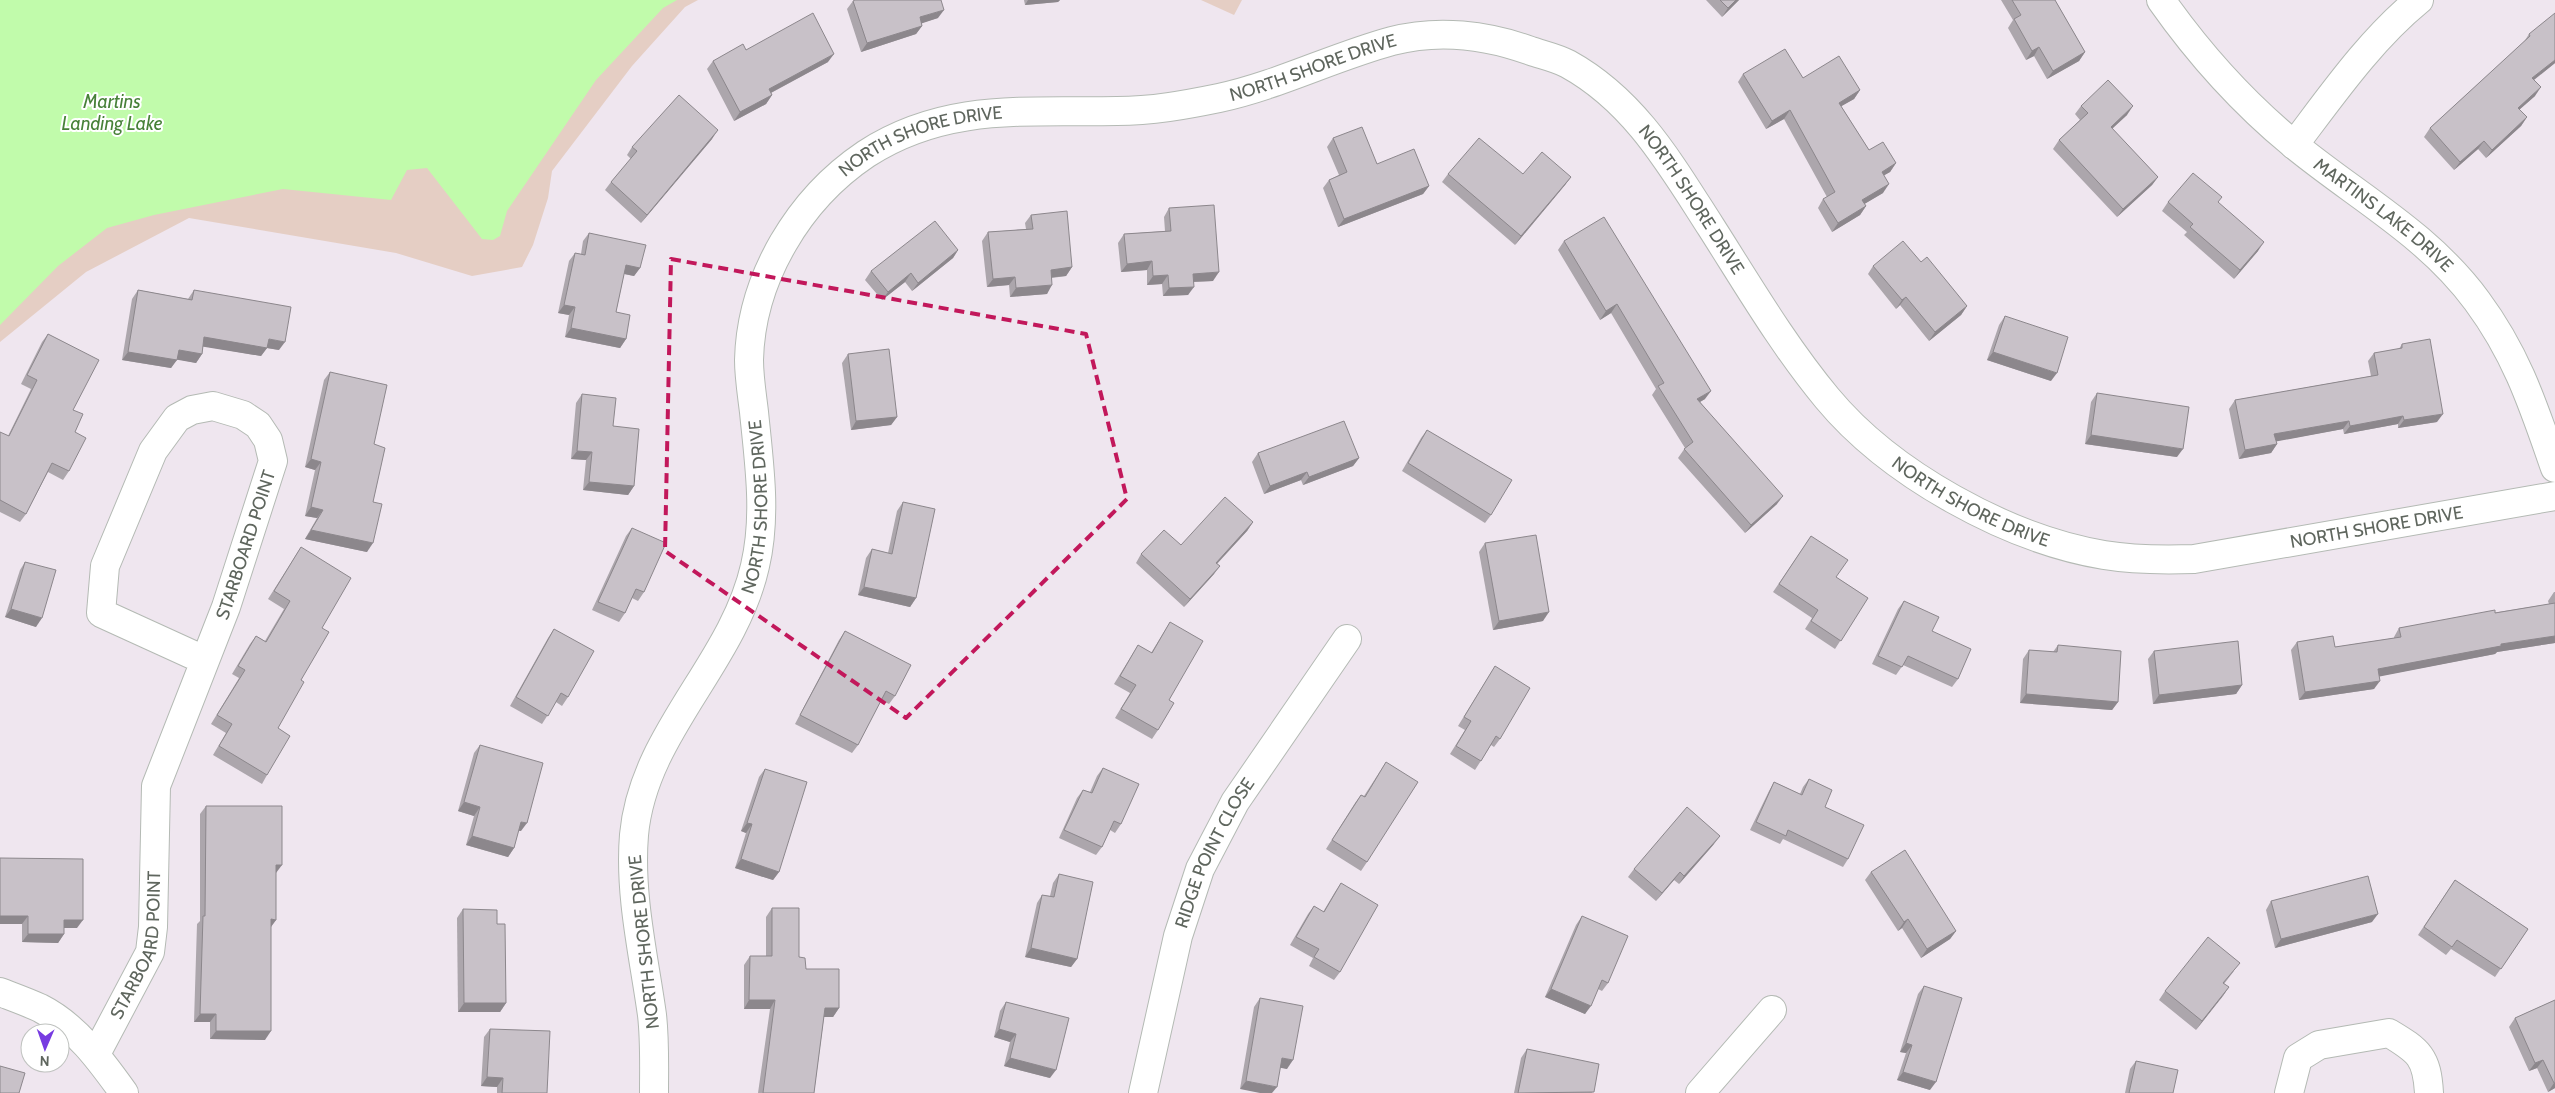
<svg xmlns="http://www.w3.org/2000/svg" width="2555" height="1093" font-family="Cabin,sans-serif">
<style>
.green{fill:#e5cec4}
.water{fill:#c1fbab}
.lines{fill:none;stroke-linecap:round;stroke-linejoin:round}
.minor-casing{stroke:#b4bab4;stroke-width:30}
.minor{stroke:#fff;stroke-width:28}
.wall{fill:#aca6ac}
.shaded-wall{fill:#8c878c}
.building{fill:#c8c1c8;stroke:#8c878c}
.marked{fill:none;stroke:#c2185b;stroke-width:4;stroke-dasharray:10 6;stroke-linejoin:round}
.labels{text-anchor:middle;stroke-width:4;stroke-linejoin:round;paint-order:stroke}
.street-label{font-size:18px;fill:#5f665e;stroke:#fff}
.water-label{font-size:19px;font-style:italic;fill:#478138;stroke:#fff}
</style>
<rect width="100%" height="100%" fill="#efe6ef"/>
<g class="green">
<polygon points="0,0 698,0 685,7 632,66 552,171 548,198 533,245 522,267 472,276 396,253 189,218 86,272 0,342"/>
<polygon points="1201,0 1242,0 1234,15"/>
</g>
<polygon class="water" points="0,0 677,0 663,8 596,80 507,211 500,236 493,240 482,239 427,168 407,170 391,200 283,189 154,215 107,228 58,266 0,325"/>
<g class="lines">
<g class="minor-casing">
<g id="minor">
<path id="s1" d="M2161 0C2199 54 2242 102 2293 144 2356 196 2428 234 2477 301 2517 355 2533 405 2555 468"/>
<path d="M2294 145C2332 95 2370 40 2419 0"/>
<path d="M0 992C13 997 27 1002 40 1008 76 1026 101 1061 124 1093"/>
<path id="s2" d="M96 1054 150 952 153 927 156 786 226 607 273 461 268 440 258 425 243 415 213 406 192 410 177 418 153 451 105 566 101 613 204 660"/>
<path id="s3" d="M654 1093C654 1067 655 1041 652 1015 644 957 629 895 634 835 643 733 733 664 755 566 767 515 759 463 754 412 752 395 749 377 749 360 751 278 799 199 866 154 946 102 1028 113 1117 111 1152 111 1185 105 1219 98 1279 85 1333 57 1392 41 1438 29 1487 35 1531 51 1543 55 1557 58 1568 64 1635 101 1671 165 1711 227 1748 285 1783 345 1827 398 1890 474 2008 539 2104 555 2134 560 2164 560 2194 559L2555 496"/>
<path id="s4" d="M1143 1093 1178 936 1200 869 1235 802 1347 639"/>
<polyline points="1700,1093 1772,1010"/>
<path d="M2289 1093 2298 1058 2319 1045 2389 1033C2419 1051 2427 1057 2429 1093"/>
</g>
</g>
<use href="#minor" class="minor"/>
</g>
<g class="wall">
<polygon points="1024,0 1060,0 1058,2 1025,5"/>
<polygon points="1706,0 1739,0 1722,17"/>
<polygon points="2001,0 2055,0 2085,52 2079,61 2047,79 2034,56 2026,60 2008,28 2013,20"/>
<polygon points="853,1 938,18 921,23 922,26 916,34 861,52 847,9"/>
<polygon points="2529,34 2555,63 2534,80 2535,96 2519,110 2527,117 2521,126 2486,158 2478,149 2454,170 2424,137 2430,128 2524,42"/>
<polygon points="746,50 828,62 771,93 772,95 766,104 734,121 707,69 713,61"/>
<polygon points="1743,74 1803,78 1860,90 1854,99 1841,106 1869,150 1896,163 1890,172 1884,175 1883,193 1864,204 1866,206 1860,215 1832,232 1818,208 1823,199 1827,197 1784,119 1766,129 1738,82"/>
<polygon points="2081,106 2127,115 2112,129 2158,177 2152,185 2117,217 2053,149 2059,140 2080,120 2075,114"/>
<polygon points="1333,138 1377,164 1429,186 1423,194 1338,227 1323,188 1329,180 1339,175 1327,147"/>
<polygon points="712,139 641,223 605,190 611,182 631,159 627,155 632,147"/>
<polygon points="1448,174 1523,174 1571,177 1565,185 1515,245 1442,182"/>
<polygon points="2168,202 2218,202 2258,251 2234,279 2184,235 2187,232 2162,211"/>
<polygon points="1169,208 1213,281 1194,282 1188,295 1163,296 1162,284 1147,285 1147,270 1121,272 1118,243 1124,234 1165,231 1164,217"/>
<polygon points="1031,215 1072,267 1066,276 1052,278 1047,294 1010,297 1009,285 987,287 982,241 988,232 1026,229 1025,223"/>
<polygon points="589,233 640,268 634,276 624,274 616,312 626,339 620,348 565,337 569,315 558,313 569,261 575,253 581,254 583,241"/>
<polygon points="1564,241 1705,399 1700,402 1777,504 1745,533 1678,458 1685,448 1652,395 1656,389 1611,313 1600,320 1558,250"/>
<polygon points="958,250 953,258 912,291 905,282 882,300 865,280 871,271"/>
<polygon points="1921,262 1967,306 1961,315 1929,341 1900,305 1896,309 1868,274 1873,266"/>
<polygon points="138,290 188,299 194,290 279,350 267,348 261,356 203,346 202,354 196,363 177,359 171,368 122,360 132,299"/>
<polygon points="2005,316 2051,381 1987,360 1999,325"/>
<polygon points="48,334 73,410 75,432 69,471 63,480 48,472 26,514 20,522 0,512 0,432 8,436 31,389 21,384 42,342"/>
<polygon points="2402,344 2437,422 2398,428 2398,424 2344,434 2343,429 2276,441 2277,444 2271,453 2239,459 2229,409 2235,400 2371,376 2368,361 2374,353 2399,349"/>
<polygon points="848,354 897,417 891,425 851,430 842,363"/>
<polygon points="330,372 374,444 373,502 367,552 305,539 317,518 305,516 315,470 305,467 324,380"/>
<polygon points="2097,393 2177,457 2085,444 2091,402"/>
<polygon points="582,394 613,426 634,486 628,495 583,490 586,460 571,459 576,403"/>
<polygon points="1427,430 1491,515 1485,523 1402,471 1421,438"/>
<polygon points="1258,453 1359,458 1353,466 1303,485 1301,480 1264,494 1252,462"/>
<polygon points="903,502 916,598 910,607 858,595 866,558 872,549 888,553 897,511"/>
<polygon points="1253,522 1247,531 1217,564 1214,574 1184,607 1136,563 1141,554 1181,545"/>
<polygon points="632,528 644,592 638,601 632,598 625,613 619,622 592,610 626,536"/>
<polygon points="1811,536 1836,577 1868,598 1835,649 1805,629 1812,618 1773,592"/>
<polygon points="1485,543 1543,621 1493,630 1479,552"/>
<polygon points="301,547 322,628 301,680 278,728 267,775 262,784 213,755 226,733 211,724 239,678 232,674 250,644 256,636 265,641 284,609 268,599"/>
<polygon points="25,562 36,627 5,617 20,570"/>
<polygon points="2554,592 2555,592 2555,643 2497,652 2495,654 2379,676 2374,689 2299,700 2291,650 2297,642 2335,647 2394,638 2394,637 2399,628 2549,604 2548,601"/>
<polygon points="1904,601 1932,631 1958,679 1952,687 1903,665 1896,675 1872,664 1898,609"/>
<polygon points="1170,622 1169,700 1158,730 1152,739 1115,718 1130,693 1114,684 1138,645 1151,653"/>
<polygon points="554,629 568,697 562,706 556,702 542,724 510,706 548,638"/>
<polygon points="845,631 895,696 889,704 881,700 858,745 852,753 795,724 839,640"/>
<polygon points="2058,645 2118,702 2112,710 2020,703 2023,659 2029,650 2053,652"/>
<polygon points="2154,651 2242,685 2236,694 2153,704 2148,659"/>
<polygon points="1495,666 1500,739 1494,747 1491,745 1475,770 1450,754 1465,730 1458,726"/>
<polygon points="480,745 521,831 518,831 514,848 508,857 466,845 474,816 458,811 474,753"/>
<polygon points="1386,762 1367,862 1361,871 1326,849 1355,803 1361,795 1364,796"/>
<polygon points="1103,768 1121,824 1115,833 1110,830 1102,847 1096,855 1059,838 1077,798 1083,790 1090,792 1097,776"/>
<polygon points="765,769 779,872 773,880 735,868 746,833 741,831 759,777"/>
<polygon points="1809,779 1825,807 1848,859 1843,867 1783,839 1780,844 1750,830 1769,791 1774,782 1800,794 1803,787"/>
<polygon points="206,806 276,873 276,920 271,927 265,1040 210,1039 210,1022 194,1022 197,924 200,921 200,814"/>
<polygon points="1714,844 1679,884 1674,880 1656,901 1628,877 1634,869"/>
<polygon points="0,858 77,928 64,928 64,934 58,943 22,942 22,924 0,924"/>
<polygon points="1871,872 1956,931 1950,939 1921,958 1902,928 1898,931 1865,880"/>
<polygon points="1059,874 1077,959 1071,967 1025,957 1037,903 1042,895 1050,896 1053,883"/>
<polygon points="2455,880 2528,929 2495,977 2451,949 2446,955 2418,935"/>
<polygon points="1341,883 1340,972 1334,980 1309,966 1313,958 1290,945 1308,914 1314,906 1323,912 1335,892"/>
<polygon points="2271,901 2372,922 2275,948 2266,910"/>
<polygon points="772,908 806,969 839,1008 833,1017 824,1017 814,1093 758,1093 770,1009 744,1009 744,965 750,956 766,956 766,917"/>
<polygon points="463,909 497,924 506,1003 500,1012 458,1012 457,918"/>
<polygon points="1582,916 1608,983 1602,991 1598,989 1585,1014 1545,997 1576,925"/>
<polygon points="2234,971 2224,984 2229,987 2196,1030 2159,1000 2165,991"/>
<polygon points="1924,986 1930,1090 1897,1080 1906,1053 1900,1052 1918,994"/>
<polygon points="1260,998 1287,1069 1280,1067 1240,1089 1254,1007"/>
<polygon points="2555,1000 2555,1088 2548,1092 2537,1068 2529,1071 2509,1027 2515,1018"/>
<polygon points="1006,1002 1050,1078 1004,1066 1010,1042 994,1037 1000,1011"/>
<polygon points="490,1029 547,1093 497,1093 497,1087 481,1086 484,1037"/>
<polygon points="1527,1049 1593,1093 1514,1093 1521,1058"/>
<polygon points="2136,1061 2173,1093 2125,1093 2130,1069"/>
</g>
<g class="shaded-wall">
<polygon points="1028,0 1060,0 1058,2 1025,5"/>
<polygon points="1736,0 1739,0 1722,17 1728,8"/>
<polygon points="944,10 938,18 914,26 920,17"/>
<polygon points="922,26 916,34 861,52 867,43"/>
<polygon points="2039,47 2034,56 2026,60 2032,51"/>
<polygon points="2085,52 2079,61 2047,79 2053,71"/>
<polygon points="834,54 828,62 763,97 769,89"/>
<polygon points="2555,60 2555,63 2526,86 2532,78"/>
<polygon points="2541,87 2535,96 2512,116 2518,108"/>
<polygon points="1860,90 1854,99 1833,111 1839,103"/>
<polygon points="772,95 766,104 734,121 740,112"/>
<polygon points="2133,106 2127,115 2105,135 2111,127"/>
<polygon points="1790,110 1784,119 1766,129 1772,121"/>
<polygon points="2527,117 2521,126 2486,158 2492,150"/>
<polygon points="718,130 712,139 641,223 647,215"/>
<polygon points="2484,141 2478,149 2454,170 2460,162"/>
<polygon points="1896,163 1890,172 1876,180 1882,172"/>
<polygon points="1571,177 1565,185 1515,245 1521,236"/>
<polygon points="2158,177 2152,185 2117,217 2123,209"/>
<polygon points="1889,184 1883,193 1856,209 1862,200"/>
<polygon points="1429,186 1423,194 1338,227 1344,219"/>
<polygon points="1866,206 1860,215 1832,232 1838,223"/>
<polygon points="2264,242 2258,251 2234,279 2240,270"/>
<polygon points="958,250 953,258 912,291 918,283"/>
<polygon points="1152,261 1147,270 1121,272 1127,264"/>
<polygon points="626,265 640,268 634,276 620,273"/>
<polygon points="1072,267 1066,276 1045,278 1051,270"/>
<polygon points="1219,272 1213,281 1188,282 1193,274"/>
<polygon points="911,273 905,282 882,300 888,292"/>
<polygon points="1168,275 1162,284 1147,285 1153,276"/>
<polygon points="1015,277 1009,285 987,287 993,279"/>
<polygon points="1052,285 1047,294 1010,297 1016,288"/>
<polygon points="1194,287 1188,295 1163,296 1169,288"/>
<polygon points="1906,297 1900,305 1896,309 1902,300"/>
<polygon points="1617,304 1611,313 1600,320 1606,311"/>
<polygon points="564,305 575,307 569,315 558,313"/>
<polygon points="1967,306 1961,315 1929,341 1935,332"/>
<polygon points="571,328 626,339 620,348 565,337"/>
<polygon points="204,337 269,339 285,342 279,350 267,348 261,356 199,346"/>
<polygon points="179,350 202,354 196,363 173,359"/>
<polygon points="128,352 177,360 171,368 122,360"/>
<polygon points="1993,352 2057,373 2051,381 1987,360"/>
<polygon points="1711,391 1705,399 1691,407 1697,399"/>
<polygon points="2443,414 2437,422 2398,428 2404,420"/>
<polygon points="2403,416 2398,424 2344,434 2350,426"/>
<polygon points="897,417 891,425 851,430 856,421"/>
<polygon points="2349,421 2343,429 2268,443 2274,434"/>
<polygon points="2091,435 2183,449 2177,457 2085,444"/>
<polygon points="2277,444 2271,453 2239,459 2245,450"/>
<polygon points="577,451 592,452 586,460 571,459"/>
<polygon points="1359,458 1353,466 1303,485 1309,477"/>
<polygon points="311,459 321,462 315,470 305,467"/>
<polygon points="1307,472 1301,480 1264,494 1270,486"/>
<polygon points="589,482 634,486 628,495 583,490"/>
<polygon points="1783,496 1777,504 1745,533 1751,525"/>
<polygon points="311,507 323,510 317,518 305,516"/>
<polygon points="1253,522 1247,531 1210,571 1216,563"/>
<polygon points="311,530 373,543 367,552 305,539"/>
<polygon points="1220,566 1214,574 1184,607 1190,599"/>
<polygon points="864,587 916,598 910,607 858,595"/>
<polygon points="11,609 42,618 36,627 5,617"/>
<polygon points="1549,612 1543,621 1493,630 1499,621"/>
<polygon points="2555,636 2555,643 2497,652 2495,654 2372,678 2378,669 2501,644"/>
<polygon points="2380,681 2374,689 2299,700 2305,692"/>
<polygon points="2242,685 2236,694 2153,704 2159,695"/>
<polygon points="2026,694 2118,702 2112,710 2020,703"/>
<polygon points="464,802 480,807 474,816 458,811"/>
<polygon points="521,822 527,823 521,831 515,830"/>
<polygon points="747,823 752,824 746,833 741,831"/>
<polygon points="472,836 514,848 508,857 466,845"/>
<polygon points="1720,836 1714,844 1679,884 1684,876"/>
<polygon points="741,859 779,872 773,880 735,868"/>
<polygon points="276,865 282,865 276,873"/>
<polygon points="1680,872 1674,880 1656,901 1662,893"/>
<polygon points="2378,914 2372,922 2275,948 2281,939"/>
<polygon points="0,916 28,916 22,924 0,924"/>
<polygon points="271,919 276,920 270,928"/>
<polygon points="1908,919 1902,928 1898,931 1904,922"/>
<polygon points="64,920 83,920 77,928 59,928"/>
<polygon points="1956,931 1950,939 1921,958 1927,949"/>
<polygon points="28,934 64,934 58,943 22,942"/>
<polygon points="1031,948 1077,959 1071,967 1025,957"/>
<polygon points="2229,987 2223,996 2196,1030 2202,1021"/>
<polygon points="1551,989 1591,1006 1585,1014 1545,997"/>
<polygon points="749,1000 775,1000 770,1009 744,1009"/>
<polygon points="464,1003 506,1003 500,1012 458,1012"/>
<polygon points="825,1008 839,1008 833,1017 819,1017"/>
<polygon points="200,1014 216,1014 210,1022 194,1022"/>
<polygon points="999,1029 1016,1034 1010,1042 994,1037"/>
<polygon points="216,1031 271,1031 265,1040 210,1039"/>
<polygon points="1906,1043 1912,1045 1906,1053 1900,1052"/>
<polygon points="1010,1058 1056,1070 1050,1078 1004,1066"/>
<polygon points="1282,1058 1293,1060 1287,1069 1276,1067"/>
<polygon points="2543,1060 2537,1068 2529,1071 2535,1063"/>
<polygon points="1903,1072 1936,1082 1930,1090 1897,1080"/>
<polygon points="487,1077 503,1078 497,1087 481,1086"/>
<polygon points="1246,1081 1277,1087 1272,1093 1260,1093 1240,1089"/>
<polygon points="2554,1083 2555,1083 2555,1088 2548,1092"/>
</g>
<g class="building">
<polygon points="855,0 941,0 944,10 920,17 922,26 867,43 853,1"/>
<polygon points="1720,0 1736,0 1728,8"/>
<polygon points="2012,0 2055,0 2085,52 2053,71 2039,47 2032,51 2014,19 2021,15"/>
<polygon points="813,13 834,54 769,89 772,95 740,112 713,61 743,44 746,50"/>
<polygon points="2555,13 2555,60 2532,78 2541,87 2518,108 2527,117 2492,150 2484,141 2460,162 2430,128 2530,36 2529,34"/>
<polygon points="1785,49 1803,78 1839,56 1860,90 1839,103 1869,150 1883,142 1896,163 1882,172 1889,184 1862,200 1866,206 1838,223 1823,199 1835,192 1790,110 1772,121 1743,74"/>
<polygon points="2108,80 2133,106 2111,127 2158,177 2123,209 2059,140 2088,113 2081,106"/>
<polygon points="679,95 718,130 647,215 611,182 637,151 632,147"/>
<polygon points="1362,127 1377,164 1414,149 1429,186 1344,219 1329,180 1347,172 1333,138"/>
<polygon points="1479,138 1523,174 1542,152 1571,177 1521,236 1448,174"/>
<polygon points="2193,173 2222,197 2218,202 2264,242 2240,270 2190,227 2193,224 2168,202"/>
<polygon points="1214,205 1219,272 1193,274 1194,287 1169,288 1168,275 1153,276 1152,261 1127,264 1124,234 1171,231 1169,208"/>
<polygon points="1067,211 1072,267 1051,270 1052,285 1016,288 1015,277 993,279 988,232 1033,229 1031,215"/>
<polygon points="1604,217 1711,391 1697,399 1783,496 1751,525 1684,449 1693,442 1658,386 1664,383 1617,304 1606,311 1564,241"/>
<polygon points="935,221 958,250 918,283 911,273 888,292 871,271"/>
<polygon points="589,233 646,245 640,268 626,265 616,312 630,315 626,339 571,328 575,307 564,305 575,253 585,255"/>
<polygon points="1903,241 1921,262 1927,257 1967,306 1935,332 1906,297 1902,300 1873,266"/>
<polygon points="138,290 192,300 194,290 291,307 285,342 269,339 267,348 204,337 202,354 179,350 177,360 128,352"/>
<polygon points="2005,316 2068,337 2057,373 1993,352"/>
<polygon points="48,334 99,360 73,410 83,414 75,432 86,438 69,471 52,463 26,514 0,500 0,432 9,436 37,380 27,375"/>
<polygon points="2430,339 2443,414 2404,420 2403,416 2350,426 2349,421 2274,434 2277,444 2245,450 2235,400 2378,375 2374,353 2402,348 2402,344"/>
<polygon points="889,349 897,417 856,421 848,354"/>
<polygon points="330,372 387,385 374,444 385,448 373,502 382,504 373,543 311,530 323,510 311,507 321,462 311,459"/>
<polygon points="2097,393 2189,407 2183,449 2091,435"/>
<polygon points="582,394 616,398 613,426 639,429 634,486 589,482 592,452 577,451"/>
<polygon points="1344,421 1359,458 1309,477 1307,472 1270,486 1258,453"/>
<polygon points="1427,430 1512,480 1491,515 1408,463"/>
<polygon points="1225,497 1253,522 1216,563 1220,566 1190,599 1141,554 1164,530 1181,545"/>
<polygon points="903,502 935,509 916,598 864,587 872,549 892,554"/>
<polygon points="632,528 666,543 644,592 636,589 625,613 598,602"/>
<polygon points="1536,535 1549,612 1499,621 1485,543"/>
<polygon points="1811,536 1848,560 1836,577 1868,598 1841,641 1811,621 1818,610 1779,584"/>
<polygon points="301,547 351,578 322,628 329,632 301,680 304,682 278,728 290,736 267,775 219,746 232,724 217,715 245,670 238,666 256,636 266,642 290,601 274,591"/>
<polygon points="25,562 56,570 42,618 11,609"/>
<polygon points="1904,601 1939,617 1932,631 1971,649 1958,679 1908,656 1902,667 1878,656"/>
<polygon points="2555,603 2555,636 2501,644 2501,646 2378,669 2380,681 2305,692 2297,642 2333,636 2335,647 2401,637 2399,628 2495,610 2495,613"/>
<polygon points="1170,622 1203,641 1169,700 1174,703 1158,730 1121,709 1136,685 1120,676 1138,645 1152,653"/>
<polygon points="554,629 594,651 568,697 561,693 548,716 516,697"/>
<polygon points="845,631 911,665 895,696 886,691 858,745 800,715"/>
<polygon points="2238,641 2242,685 2159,695 2154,651"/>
<polygon points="2058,645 2121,651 2118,702 2026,694 2029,650 2057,652"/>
<polygon points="1495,666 1530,688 1500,739 1496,736 1481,761 1456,746 1471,721 1464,717"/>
<polygon points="480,745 543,763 527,823 521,822 514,848 472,836 480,807 464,802"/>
<polygon points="1386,762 1418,782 1367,862 1332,840 1361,795 1365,797"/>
<polygon points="1103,768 1139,784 1121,824 1114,821 1102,847 1064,830 1083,790 1092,793"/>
<polygon points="765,769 807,782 779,872 741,859 752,824 747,823"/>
<polygon points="1809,779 1832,790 1825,807 1864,825 1848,859 1788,830 1786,836 1756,822 1774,782 1802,795"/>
<polygon points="206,806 282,806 282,865 276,865 276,920 271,919 271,1031 216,1031 216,1014 200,1014 203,916 205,916"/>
<polygon points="1687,807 1720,836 1684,876 1680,872 1662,893 1634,869"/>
<polygon points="1905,850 1956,931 1927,949 1908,919 1904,922 1871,872"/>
<polygon points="0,858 83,859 83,920 64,920 64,934 28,934 28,916 0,916"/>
<polygon points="1059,874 1093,882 1077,959 1031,948 1042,895 1054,897"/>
<polygon points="2368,876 2378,914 2281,939 2271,901"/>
<polygon points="2455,880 2528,929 2501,969 2457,940 2452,947 2424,927"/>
<polygon points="1341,883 1378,905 1340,972 1314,957 1319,949 1296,937 1314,906 1324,912"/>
<polygon points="772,908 799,908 799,957 805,958 806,969 839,969 839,1008 825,1008 814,1093 763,1093 775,1000 749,1000 750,956 772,956"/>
<polygon points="463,909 497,910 497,924 505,924 506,1003 464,1003"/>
<polygon points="1582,916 1628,936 1608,983 1602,980 1591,1006 1551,989"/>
<polygon points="2208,937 2240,963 2223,983 2229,987 2202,1021 2165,991"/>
<polygon points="1924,986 1962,998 1936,1082 1903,1072 1912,1045 1906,1043"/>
<polygon points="1260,998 1303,1006 1293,1060 1282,1058 1277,1087 1246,1081"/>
<polygon points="2555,1000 2555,1083 2554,1083 2543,1060 2535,1063 2515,1018"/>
<polygon points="1006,1002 1069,1018 1056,1070 1010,1058 1016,1034 999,1029"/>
<polygon points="490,1029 550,1031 547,1093 502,1093 503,1078 487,1077"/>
<polygon points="1527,1049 1599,1064 1594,1092 1518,1093"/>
<polygon points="2136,1061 2178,1070 2173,1093 2129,1093"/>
<polygon points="0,1066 25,1073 19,1093 0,1093"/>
</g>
<path class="marked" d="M671 259 1086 334 1127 499 906 718 665 551Z"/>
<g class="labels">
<g class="street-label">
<text dy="6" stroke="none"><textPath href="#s3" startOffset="1470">NORTH SHORE DRIVE</textPath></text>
<text dy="6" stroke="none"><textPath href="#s3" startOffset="1066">NORTH SHORE DRIVE</textPath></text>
<text dy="6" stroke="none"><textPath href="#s3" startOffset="1920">NORTH SHORE DRIVE</textPath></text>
<text dy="6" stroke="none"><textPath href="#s1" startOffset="311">MARTINS LAKE DRIVE</textPath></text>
<text dy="6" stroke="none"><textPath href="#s3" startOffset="2340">NORTH SHORE DRIVE</textPath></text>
<text dy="6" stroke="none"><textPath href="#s3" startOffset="616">NORTH SHORE DRIVE</textPath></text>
<text dy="6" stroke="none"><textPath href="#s3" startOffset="2760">NORTH SHORE DRIVE</textPath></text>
<text dy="6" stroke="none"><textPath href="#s2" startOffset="539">STARBOARD POINT</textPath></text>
<text dy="6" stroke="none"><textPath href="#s4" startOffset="252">RIDGE POINT CLOSE</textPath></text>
<text transform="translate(644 942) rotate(-96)" y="6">NORTH SHORE DRIVE</text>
<text dy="6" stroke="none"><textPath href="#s2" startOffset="119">STARBOARD POINT</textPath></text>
</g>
<g class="water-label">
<text x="112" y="108">Martins<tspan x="112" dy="22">Landing Lake</tspan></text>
</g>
</g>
<g transform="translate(45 1048) rotate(182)"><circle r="24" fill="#ffffff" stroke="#bfc2bf"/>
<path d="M0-4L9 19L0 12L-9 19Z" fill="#773be1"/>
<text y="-8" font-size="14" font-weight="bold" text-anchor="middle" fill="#5f665e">N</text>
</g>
</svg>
